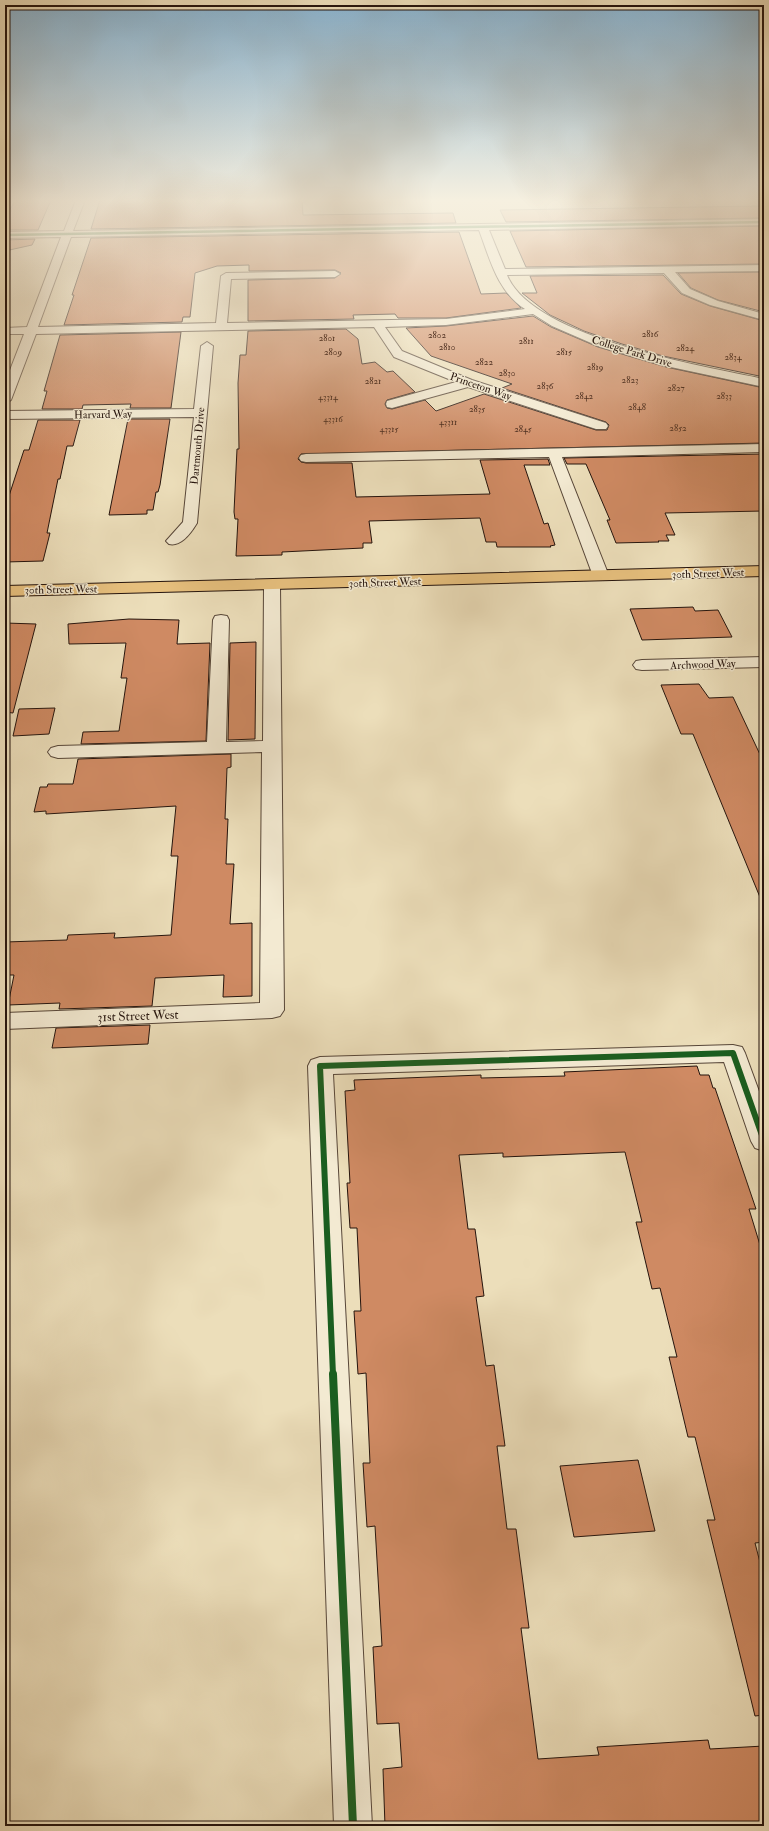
<svg xmlns="http://www.w3.org/2000/svg" width="769" height="1831" font-family="'IM FELL Double Pica',serif">
<style>
.building{fill:#cf8a63;stroke:#25140d}
.lines{fill:none;stroke-linecap:round;stroke-linejoin:round}
.minor-casing{stroke:#574638;stroke-width:2}
.major-casing{stroke:#25140d;stroke-width:2}
.minor{fill:#f3ead2;fill-rule:evenodd}
.major{fill:#e6bf7d;fill-rule:evenodd}
.cycleway-far2-casing{stroke:#f3ead2;stroke-width:3.5}
.cycleway-far1-casing{stroke:#f3ead2;stroke-width:8}
.cycleway-casing{stroke:#f3ead2;stroke-width:10}
.cycleway-far2{stroke:#1b5e20;stroke-width:2.5}
.cycleway-far1{stroke:#1b5e20;stroke-width:6}
.cycleway{stroke:#1b5e20;stroke-width:8}
.labels{text-anchor:middle;stroke-width:3;stroke-linejoin:round;paint-order:stroke}
.far-number-label{font-size:9px;fill:#503222}
.far-street-label{font-size:11px;fill:#25140d;stroke:#f3ead2}
.street-label{font-size:13px;fill:#25140d;stroke:#f3ead2}
</style>
<rect width="100%" height="100%" fill="#ecdeba"/>
<filter id="stains"><feTurbulence type="fractalNoise" baseFrequency=".005" numOctaves="4"/><feColorMatrix values="0 0 0 0 .2 0 0 0 0 .09 0 0 0 0 .02 0 0 0 .5 -.17"/></filter>
<radialGradient id="worn" r=".72"><stop offset=".6" stop-color="#630" stop-opacity="0"/><stop offset="1" stop-color="#630" stop-opacity=".3"/></radialGradient>
<g class="building">
<polygon points="15,200 51,200 38,230 5,230 5,219"/>
<polygon points="100,200 302,200 303,215 453,213 456,223 91,229"/>
<polygon points="764,206 764,218 506,222 500,210"/>
<polygon points="764,226 764,264 526,267 510,231"/>
<polygon points="459,232 481,294 506,293 521,308 446,318 398,318 395,314 353,315 354,319 248,321 248,280 335,278 341,273 335,270 249,271 249,265 217,266 195,273 190,317 183,317 182,322 64,325 74,295 72,295 91,238"/>
<polygon points="5,239 5,240 35,239 32,245 5,251"/>
<polygon points="764,272 764,312 718,300 691,288 678,273"/>
<polygon points="663,275 681,294 710,306 764,321 764,377 663,356 622,344 584,331 550,315 522,293 537,293 530,276"/>
<polygon points="533,316 551,327 598,347 666,367 764,388 764,443 301,454 298,459 301,462 306,463 352,463 356,497 490,494 480,460 548,459 550,465 524,465 544,524 548,523 555,545 550,546 551,547 497,547 496,542 486,542 480,518 369,521 372,543 363,543 363,548 282,552 282,555 236,556 238,519 235,519 234,512 237,449 239,449 238,383 240,355 246,355 248,331 346,329 358,339 362,364 375,362 387,372 393,371 415,392 387,400 385,404 387,408 392,409 425,400 436,411 484,394 596,430 607,430 609,425 606,422 502,388 512,384 431,356 406,328 446,326"/>
<polygon points="181,332 171,408 130,408 131,404 83,405 82,409 42,409 47,391 44,391 60,335"/>
<polygon points="128,419 170,419 160,485 158,492 156,492 153,510 147,510 147,514 109,515"/>
<polygon points="38,420 80,420 73,446 67,446 60,479 58,479 47,533 50,533 43,561 5,562 5,508 24,450 29,450"/>
<polygon points="764,454 764,511 665,513 675,535 666,535 669,541 658,541 659,542 616,543 607,520 610,520 586,464 567,464 564,458"/>
<polygon points="693,607 695,611 718,610 732,637 642,640 630,609"/>
<polygon points="129,619 179,620 177,644 210,643 206,741 81,744 83,732 119,731 127,678 121,678 126,643 69,644 68,624"/>
<polygon points="5,623 36,624 13,713 5,712"/>
<polygon points="256,642 255,739 228,740 230,643"/>
<polygon points="699,684 709,698 733,697 764,763 764,907 693,734 681,734 661,685"/>
<polygon points="55,708 49,734 13,736 19,709"/>
<polygon points="231,754 231,767 227,768 225,819 228,819 226,864 234,864 230,924 252,923 252,996 223,997 224,975 155,978 152,1006 59,1009 60,1003 8,1005 14,975 5,975 5,942 67,940 68,935 115,933 114,938 171,935 178,856 171,856 176,806 46,814 46,811 34,812 40,787 47,787 48,784 73,784 78,759"/>
<polygon points="150,1025 148,1044 52,1048 56,1028"/>
<polygon points="697,1066 700,1075 709,1075 713,1088 715,1088 756,1209 749,1209 764,1258 764,1542 755,1543 764,1578 764,1715 755,1716 707,1520 715,1520 695,1437 688,1437 669,1357 677,1357 660,1288 652,1289 636,1222 642,1222 625,1152 503,1157 503,1153 459,1155 468,1229 475,1229 484,1296 476,1297 486,1366 494,1365 505,1446 497,1446 507,1529 516,1529 529,1628 521,1628 538,1759 599,1755 597,1747 708,1740 710,1749 764,1746 764,1826 385,1826 383,1769 402,1767 399,1723 377,1724 373,1647 382,1646 375,1526 367,1527 363,1463 370,1463 366,1373 358,1374 354,1311 361,1311 357,1228 350,1228 347,1183 350,1183 345,1091 355,1090 354,1080 481,1075 481,1078 565,1076 564,1072"/>
<polygon points="638,1460 655,1531 574,1537 560,1466"/>
</g>
<g class="lines">
<g class="minor-casing">
<g id="minor">
<path d="M76 200H85L73 231 764 219V225L489 230 505 269 764 265V271L675 272 690 289 718 301 764 314V320L710 305 682 293 664 273 507 275C532 338 703 366 764 379V387L666 366 598 346 552 326 533 314 446 325 385 327 402 351 472 380 606 423 608 426 606 429H596L468 387 392 408 387 407 386 404 387 401 456 382 394 357 374 327 36 334 11 400 5 404V383L24 334H5V328L27 327 61 237 5 238V232L64 231ZM479 230C490 259 497 291 525 309L446 319 227 323 231 279 335 277 340 274 335 271 226 273 221 276 216 323 38 327 71 237Z"/>
<path d="M207 342 213 346 197 523C191 533 181 547 169 544L166 541 183 522 194 417 5 419V411L194 409 201 346Z"/>
<polygon points="764,444 764,452 562,457 609,576 607,579 595,579 593,576 549,457 306,462 301,461 299,458 301,455 306,454"/>
<polygon points="272,580 278,582 280,585 284,1010 280,1016 272,1018 5,1029 5,1013 260,1003 262,752 58,758 51,756 48,752 51,748 58,746 207,742 213,620 215,616 221,615 227,616 229,620 226,742 263,741 264,585 266,582"/>
<polygon points="764,657 764,667 642,670 636,669 633,665 636,661 642,660"/>
<polygon points="733,1045 742,1047 745,1053 764,1105 764,1151 755,1148 751,1141 724,1062 333,1074 372,1826 334,1826 308,1066 311,1060 320,1057"/>
</g>
</g>
<g class="major-casing">
<polygon id="major" points="764,566 764,576 5,596 5,586"/>
</g>
<use href="#minor" class="minor"/>
<use href="#major" class="major"/>
<g class="cycleway-far2-casing">
<polyline id="cycleway-far2" points="5,235 764,222"/>
</g>
<g class="cycleway-far1-casing">
<polyline id="cycleway-far1" points="333,1375 320,1066 733,1053 764,1141"/>
</g>
<g class="cycleway-casing">
<polyline id="cycleway" points="333,1374 353,1826"/>
</g>
<use href="#cycleway-far2" class="cycleway-far2"/>
<use href="#cycleway-far1" class="cycleway-far1"/>
<use href="#cycleway" class="cycleway"/>
</g>
<linearGradient id="sky" x2="0" y2="1"><stop stop-color="#89b6d5"/><stop offset="0.44" stop-color="#f6f0e0"/><stop offset="1" stop-color="#f6f0e0" stop-opacity="0"/></linearGradient>
<rect width="769" height="456" fill="url(#sky)"/>
<g class="labels">
<g class="far-number-label">
<text x="650" y="337">2816</text>
<text x="437" y="338">2802</text>
<text x="327" y="341">2801</text>
<text x="526" y="344">2811</text>
<text x="447" y="350">2810</text>
<text x="685" y="351">2824</text>
<text x="333" y="355">2809</text>
<text x="564" y="355">2815</text>
<text x="733" y="360">2834</text>
<text x="484" y="365">2822</text>
<text x="595" y="370">2819</text>
<text x="507" y="376">2830</text>
<text x="630" y="383">2823</text>
<text x="373" y="384">2821</text>
<text x="545" y="389">2836</text>
<text x="676" y="391">2827</text>
<text x="584" y="399">2842</text>
<text x="724" y="399">2833</text>
<text x="328" y="400">43314</text>
<text x="637" y="410">2848</text>
<text x="477" y="412">2835</text>
<text x="333" y="422">43316</text>
<text x="448" y="425">43311</text>
<text x="678" y="431">2852</text>
<text x="389" y="432">43315</text>
<text x="523" y="432">2845</text>
</g>
<g class="far-street-label">
<text transform="translate(632 351) rotate(17)" y="4">College Park Drive</text>
<text transform="translate(481 386) rotate(19)" y="4">Princeton Way</text>
<text transform="translate(103 414) rotate(-1)" y="4">Harvard Way</text>
<text transform="translate(197 446) rotate(-85)" y="4">Dartmouth Drive</text>
<text transform="translate(708 573) rotate(-2)" y="4">30th Street West</text>
<text transform="translate(385 582) rotate(-2)" y="4">30th Street West</text>
<text transform="translate(61 589) rotate(-1)" y="4">30th Street West</text>
<text transform="translate(703 664) rotate(-2)" y="4">Archwood Way</text>
</g>
<g class="street-label">
<text transform="translate(138 1015) rotate(-2)" y="5">31st Street West</text>
</g>
</g>
<rect width="769" height="1831" fill="none" stroke="#ecdeba" stroke-width="20"/>
<rect x="6" y="6" width="757" height="1819" fill="none" stroke="#25140d" stroke-width="2"/>
<rect x="10" y="10" width="749" height="1811" fill="none" stroke="#25140d"/>
<rect width="100%" height="100%" filter="url(#stains)"/>
<rect width="100%" height="100%" fill="url(#worn)"/>
</svg>
